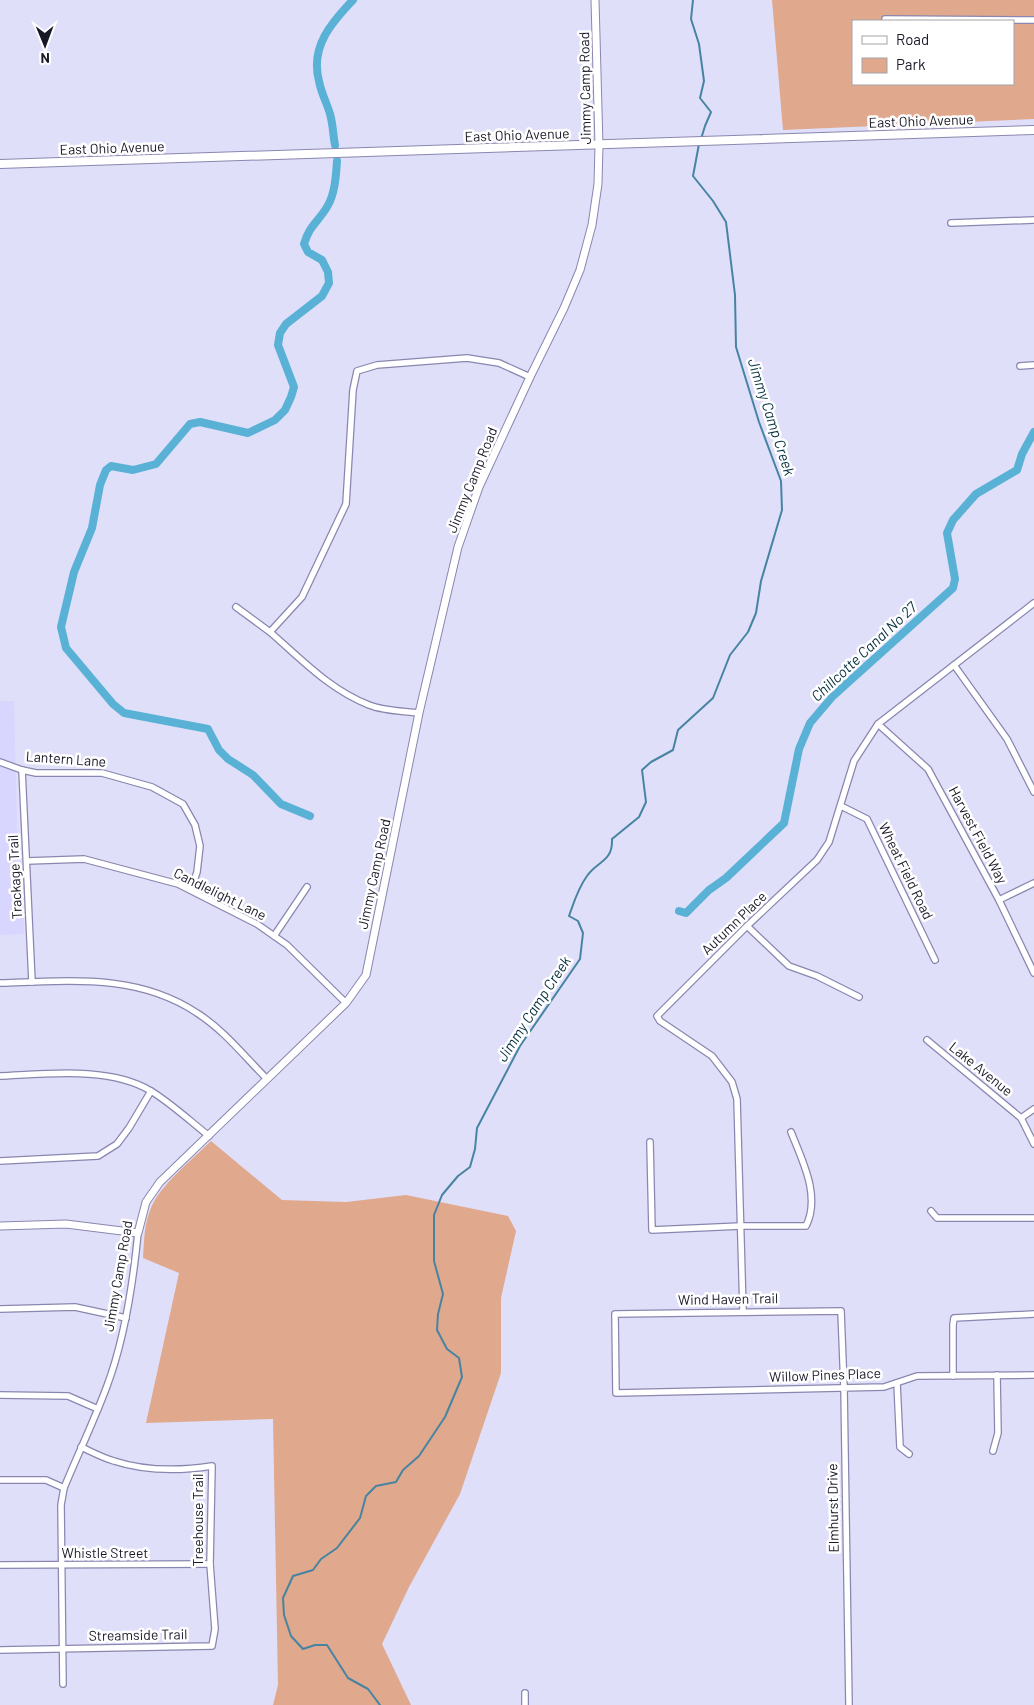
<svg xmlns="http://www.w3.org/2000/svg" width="1034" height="1705" font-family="Barlow,sans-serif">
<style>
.built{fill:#d8d6ff}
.green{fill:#e0a88d;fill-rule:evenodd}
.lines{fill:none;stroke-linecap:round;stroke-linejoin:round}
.stream{stroke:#4684a2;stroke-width:2}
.canal{stroke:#59b2d6;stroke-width:8}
.minor-casing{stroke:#8987af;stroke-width:8}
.tertiary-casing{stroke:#8987af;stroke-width:9}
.secondary-casing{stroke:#8987af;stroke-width:10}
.minor{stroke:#fff;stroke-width:5.5}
.tertiary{stroke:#fff;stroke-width:7}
.secondary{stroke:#fff;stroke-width:8}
.labels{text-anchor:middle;stroke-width:5;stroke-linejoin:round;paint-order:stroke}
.street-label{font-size:14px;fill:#191827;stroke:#fff}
.water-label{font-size:15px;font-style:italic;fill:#042f3e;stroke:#fff}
</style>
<rect width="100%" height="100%" fill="#e0dff9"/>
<polygon class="built" points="0,701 14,701 19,897 24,907 24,934 0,935"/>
<g class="green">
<path d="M772 0H1034V119L783 130ZM853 21H1013V84H853Z"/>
<path d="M211 1141 282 1200 346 1202 406 1195 508 1216 516 1231 501 1298V1373L460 1494 409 1587 382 1644 411 1705H273L278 1685 273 1419 146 1423 179 1273 143 1258C144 1241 144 1224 151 1208 160 1185 193 1159 211 1141Z"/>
</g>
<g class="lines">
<g class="stream">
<polyline points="693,0 691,19 699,44 704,81 700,98 711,112 705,126 701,139"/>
<path d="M380 1705 368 1689 348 1678 327 1645H315L303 1649 291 1636 284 1615 283 1598 293 1576 313 1570 321 1559 337 1548 360 1518 366 1496 376 1486 396 1482 403 1470 419 1456 445 1417 462 1377 459 1358 447 1349 437 1330 438 1314 443 1294 434 1261V1215L442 1195 458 1176 470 1167 475 1149 477 1128 520 1046 580 959 583 933 578 921 569 916C574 902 578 888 587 876 597 861 613 862 612 839L639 817 646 802 642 770 651 762 673 750 678 730 713 698 730 655 748 632 756 613 761 581 782 510 781 481 759 422 736 347 735 295 726 222 713 201 693 176 699 144"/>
</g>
<g class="canal">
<path d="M335 145C333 135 333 124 330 114 327 103 321 93 319 81 310 47 331 23 353 0"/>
<path d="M310 816 281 804 253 775 228 759 219 750 208 729 124 713 113 704 66 648 61 627 74 572 92 528 100 485 106 470 111 466 133 470 156 464 190 424 200 422 248 433 275 420 285 410 291 397 294 387 278 345 280 333 286 324 322 296 329 283 328 272 322 260 308 252 304 244C309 226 318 222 327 207 335 194 336 176 337 161"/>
<polyline points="679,911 686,913 709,890 726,878 784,823 799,749 810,723 833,696 953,588 955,579 947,533 953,520 976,494 1017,470 1022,454 1034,432"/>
</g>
<g class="minor-casing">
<g id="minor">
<polyline points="885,19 1034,20"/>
<polyline points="951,223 1034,220"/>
<polyline points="1020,366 1034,365"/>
<polyline points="236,607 270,632"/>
<polyline points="954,665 1007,739 1034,792"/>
<path d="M419 713C403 711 384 711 369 705 330 690 301 659 270 632L302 597 346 504 353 390 357 371 377 365 467 358 499 363 530 377"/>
<polyline points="878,724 928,769 999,900 1034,973"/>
<polyline points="0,762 22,770 36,773 102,773 152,787 183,804 195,825 200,846 197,872 191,890"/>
<polyline points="22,770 32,982"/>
<polyline points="841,806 867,819 935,960"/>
<polyline points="27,861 84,859 178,884 257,924 287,945 346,1003"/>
<polyline points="999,900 1034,883"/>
<polyline points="747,926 789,966 817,976 859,997"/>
<polyline points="274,936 307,887"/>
<path d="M0 983C69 981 137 973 197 1013 224 1030 245 1057 267 1079"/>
<polyline points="927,1040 1021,1118 1034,1144"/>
<path d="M0 1076C46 1074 110 1066 151 1091 172 1104 190 1121 209 1136"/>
<polyline points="1021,1118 1034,1109"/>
<path d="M650 1142 652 1230 741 1226H806C821 1196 802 1160 791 1132"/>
<polyline points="0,1161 98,1156 117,1144 129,1128 151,1091"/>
<polyline points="931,1211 937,1218 1034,1218"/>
<polyline points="0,1309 75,1307 126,1318"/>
<polyline points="743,1311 737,1099 732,1082 712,1056 660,1021 657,1016 747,926 817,860 829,842 854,761 878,724 1034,603"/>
<polyline points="953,1376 953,1325 954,1318 1034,1314"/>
<polyline points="897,1383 900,1447 909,1454"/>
<polyline points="0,1395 68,1396 98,1409"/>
<polyline points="993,1451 998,1433 997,1375"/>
<polyline points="0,1480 46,1480 64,1488"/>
<polyline points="0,1565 210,1564"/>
<path d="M0 1650 212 1646 215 1629 210 1564 212 1466C180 1471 145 1471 114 1461 103 1458 92 1452 81 1447"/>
<path d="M63 1684 61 1505 64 1488C78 1454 94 1421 107 1386 125 1338 133 1284 138 1233"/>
<polyline points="525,1693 525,1705"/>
<polyline points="849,1705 844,1388 841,1311 615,1314 616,1393 884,1387 917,1376 1034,1375"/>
</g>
</g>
<g class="tertiary-casing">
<polyline id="tertiary" points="0,1226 66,1224 138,1233 146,1202 160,1182 346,1003 366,975 419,713 458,547 479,487 530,377 564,308 580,270 592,225 598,184 599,145 595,0"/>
</g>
<g class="secondary-casing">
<polyline id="secondary" points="0,164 1034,130"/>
</g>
<use href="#minor" class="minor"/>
<use href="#tertiary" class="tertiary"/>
<use href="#secondary" class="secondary"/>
</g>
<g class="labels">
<g class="street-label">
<text transform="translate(585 88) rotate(-91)" y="5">Jimmy Camp Road</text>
<text transform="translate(921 121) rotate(-2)" y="5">East Ohio Avenue</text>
<text transform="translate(517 135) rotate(-2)" y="5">East Ohio Avenue</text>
<text transform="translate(112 148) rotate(-2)" y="5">East Ohio Avenue</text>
<text transform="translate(472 480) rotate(-68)" y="5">Jimmy Camp Road</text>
<text transform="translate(66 759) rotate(4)" y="5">Lantern Lane</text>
<text transform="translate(978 835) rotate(62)" y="5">Harvest Field Way</text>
<text transform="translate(906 871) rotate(64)" y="5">Wheat Field Road</text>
<text transform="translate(374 874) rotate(-78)" y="5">Jimmy Camp Road</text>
<text transform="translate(15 877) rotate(-93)" y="5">Trackage Trail</text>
<text transform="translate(220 894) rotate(26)" y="5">Candlelight Lane</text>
<text transform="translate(734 923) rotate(-44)" y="5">Autumn Place</text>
<text transform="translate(981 1069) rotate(39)" y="5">Lake Avenue</text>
<text transform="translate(118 1276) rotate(-80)" y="5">Jimmy Camp Road</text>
<text transform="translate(728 1299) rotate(-1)" y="5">Wind Haven Trail</text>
<text transform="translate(825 1375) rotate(-2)" y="5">Willow Pines Place</text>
<text transform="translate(833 1508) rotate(-91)" y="5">Elmhurst Drive</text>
<text transform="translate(198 1520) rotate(-90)" y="5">Treehouse Trail</text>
<text x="105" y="1558">Whistle Street</text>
<text transform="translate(138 1635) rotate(-1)" y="5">Streamside Trail</text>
</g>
<g class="water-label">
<text transform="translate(771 417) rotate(72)" y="5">Jimmy Camp Creek</text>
<text transform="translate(864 652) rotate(-43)" y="5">Chillcotte Canal No 27</text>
<text transform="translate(534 1009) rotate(-57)" y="5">Jimmy Camp Creek</text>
</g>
</g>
<rect x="852" y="20" width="162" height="65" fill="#ffffff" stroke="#a3a3a9"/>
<rect x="862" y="36" width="25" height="8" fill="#ffffff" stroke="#a3a3a9"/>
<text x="896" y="45" font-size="15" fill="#191827">Road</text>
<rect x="862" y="58" width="25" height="15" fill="#e0a88d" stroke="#a3a3a9"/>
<text x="896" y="70" font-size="15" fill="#191827">Park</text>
<g transform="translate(45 45) rotate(179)" stroke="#ffffff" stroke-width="4" paint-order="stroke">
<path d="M0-4L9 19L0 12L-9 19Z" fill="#191827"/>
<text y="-8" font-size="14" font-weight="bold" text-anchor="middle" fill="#191827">N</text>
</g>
</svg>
